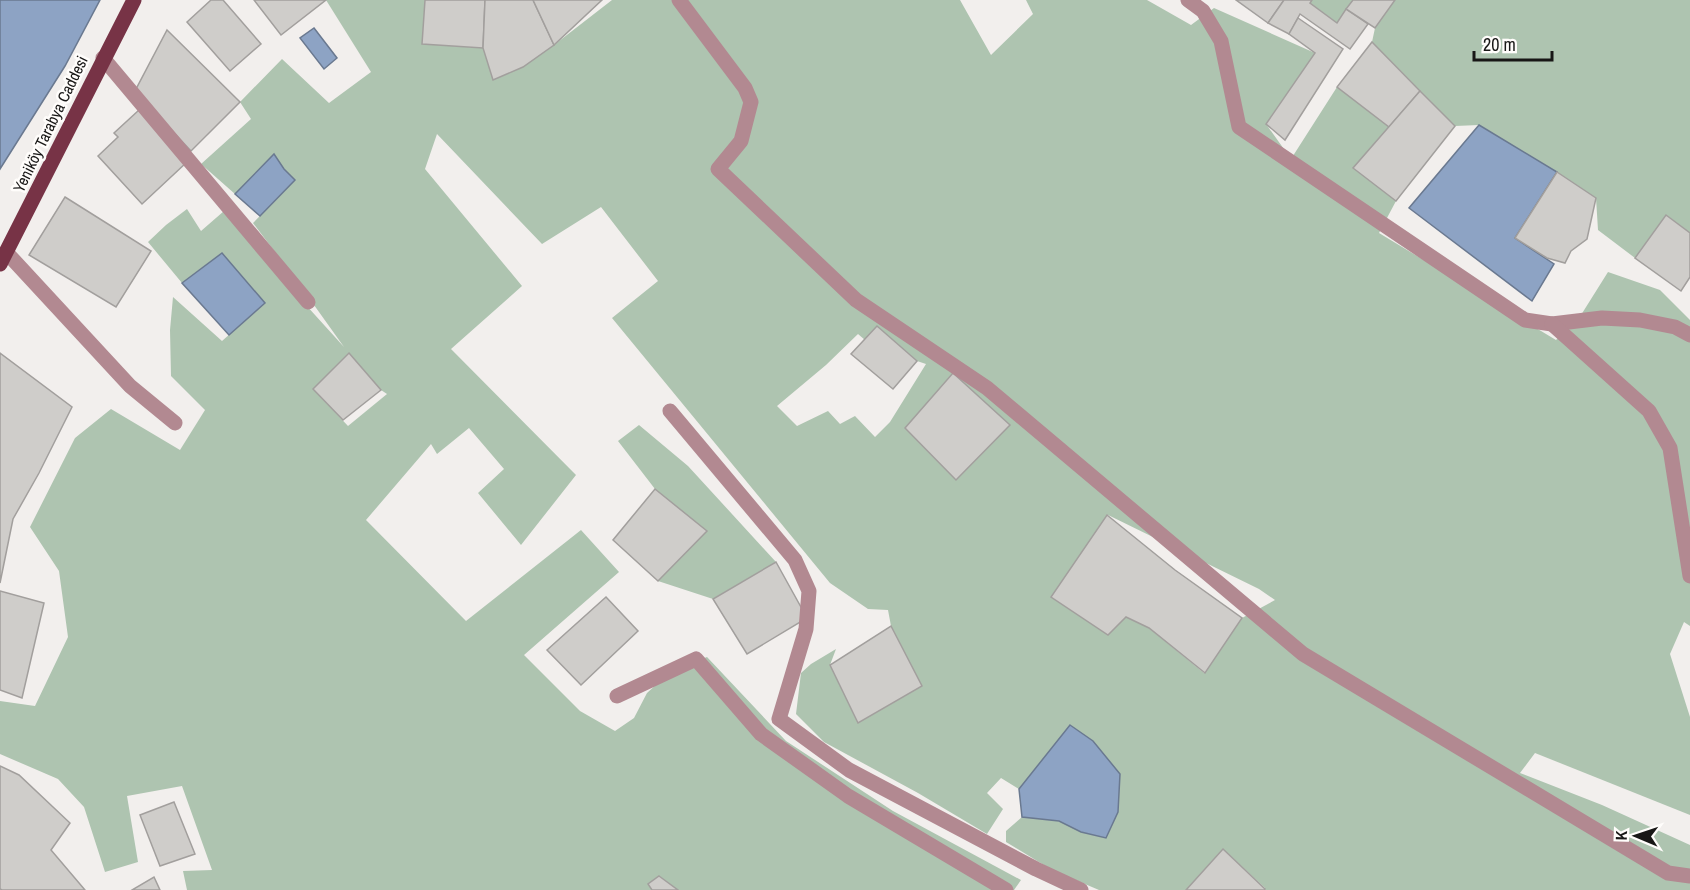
<svg xmlns="http://www.w3.org/2000/svg" width="1690" height="890" font-family="'Archivo Narrow',sans-serif">
<style>
.green{fill:#aec4b0;fill-rule:evenodd}
.water{fill:#8da3c4;stroke:#6a7990;stroke-width:1.5}
.building{fill:#cfcdca;stroke:#a29f9d;stroke-width:1.5}
.lines{fill:none;stroke-linecap:round;stroke-linejoin:round}
.minor{stroke:#b28991;stroke-width:15}
.major{stroke:#773346;stroke-width:15}
.labels{text-anchor:middle;stroke-width:5;stroke-linejoin:round;paint-order:stroke}
.street-label{font-size:16px;fill:#181716;stroke:#fffdfb}
</style>
<rect width="100%" height="100%" fill="#f2efed"/>
<g class="green">
<path d="M326 0H425L422 44 483 48 493 79 554 45 612 0H960L991 55 1033 14 1026 0H1147L1191 25 1214 8 1315 53 1266 124 1291 159 1337 87 1389 127 1354 168 1396 201 1379 233 1556 340 1581 315 1608 272 1660 290 1690 320V626L1684 622 1670 654 1690 717V815L1535 753 1520 773 1602 805 1690 845V890H1264L1265 888 1223 849 1186 890H1099L1052 870 1006 842V831L1022 817 1059 821 1081 832 1106 838 1071 725 1019 789 1001 778 987 793 1003 809 987 834 918 793 824 742 796 714 801 673 811 664 836 649 830 665 858 723 922 686 891 626 888 610 868 609 830 583 612 318 658 281 601 207 542 244 437 134 425 169 522 286 451 349 576 475 521 545 478 493 504 469 469 428 437 454 431 444 366 520 466 621 581 530 619 572 524 655 580 711 615 731 634 718 647 693 671 671 707 657 786 741 893 811 1021 880 1014 890H678L659 876 648 884 652 890H187L183 871 212 870 182 786 127 796 138 862 105 872 84 807 58 779 0 754V701L35 706 68 637 59 571 30 527 75 438 111 409 180 450 205 410 171 376 170 330 173 297 222 341 265 303 222 253 182 283 148 242 166 225 187 209 201 231 224 211 258 252 344 347 294 277 253 223 295 180 284 169 274 155 235 194 201 164 251 119 240 102 282 59 329 103 371 72ZM877 326 917 361 926 364 890 422 875 437 855 416 840 424 828 411 797 426 777 406 826 365 858 334 865 340ZM349 353 381 390 387 394 348 426 313 389ZM953 373 1010 425 956 480 905 428ZM1108 515 1259 589 1275 600 1242 618 1204 673 1149 628 1126 617 1108 635 1051 597Z"/>
<polygon points="1312,0 1353,0 1337,23 1310,3"/>
<polygon points="1395,0 1690,0 1690,233 1666,215 1635,258 1598,230 1596,198 1479,125 1455,126 1372,42 1375,28"/>
<polygon points="639,425 688,466 776,562 713,599 658,581 706,531 655,489 618,441"/>
</g>
<g class="water">
<polygon points="0,0 100,0 65,66 0,169"/>
<polygon points="314,28 337,58 324,69 300,38"/>
<polygon points="1479,125 1557,172 1515,238 1554,264 1532,301 1409,208"/>
<polygon points="274,154 284,169 295,180 260,216 235,194"/>
<polygon points="222,253 265,303 229,335 182,283"/>
<polygon points="1070,725 1093,741 1120,774 1118,812 1106,838 1081,832 1059,821 1022,817 1019,789"/>
</g>
<g class="building">
<polygon points="211,0 223,0 261,44 230,71 187,22"/>
<polygon points="254,0 326,0 281,35"/>
<polygon points="425,0 485,0 483,48 422,44"/>
<polygon points="485,0 533,0 554,45 523,67 493,80 483,48"/>
<polygon points="533,0 602,0 554,45"/>
<polygon points="1236,0 1284,0 1268,23"/>
<polygon points="1284,0 1312,0 1310,3 1337,23 1346,9 1368,24 1350,49 1300,14 1289,34 1268,23"/>
<polygon points="1353,0 1395,0 1375,28 1346,9"/>
<polygon points="1298,18 1343,49 1285,140 1266,124 1315,53 1289,34"/>
<polygon points="167,30 240,102 191,151 135,91"/>
<polygon points="1372,42 1420,91 1389,127 1337,87"/>
<polygon points="1420,91 1455,126 1396,201 1353,168"/>
<polygon points="139,110 187,162 142,204 98,156 118,137 114,133"/>
<polygon points="1557,172 1596,198 1587,239 1571,251 1565,263 1547,258 1515,238"/>
<polygon points="65,197 151,251 116,307 29,255"/>
<polygon points="1666,215 1690,233 1690,277 1681,291 1635,258"/>
<polygon points="877,326 917,361 893,389 851,354"/>
<polygon points="0,353 72,407 39,473 13,519 0,583"/>
<polygon points="349,353 381,390 343,420 313,389"/>
<polygon points="953,373 1010,425 956,480 905,428"/>
<polygon points="655,489 707,531 658,581 613,540"/>
<polygon points="1107,515 1175,570 1242,618 1205,673 1149,628 1126,617 1108,635 1051,597"/>
<polygon points="776,562 807,618 747,654 713,599"/>
<polygon points="0,591 44,603 22,698 0,690"/>
<polygon points="606,597 638,631 581,685 547,650"/>
<polygon points="891,626 922,686 858,723 830,665"/>
<polygon points="0,766 19,775 70,823 51,850 85,890 2,890 0,889"/>
<polygon points="174,802 195,854 160,866 140,815"/>
<polygon points="1223,849 1265,889 1264,890 1186,890"/>
<polygon points="659,876 678,890 652,890 648,884"/>
<polygon points="154,877 160,890 132,890"/>
</g>
<g class="lines">
<g class="minor">
<polyline points="679,0 745,88 751,102 741,141 718,169 856,300 987,388 1303,654 1668,873 1690,876"/>
<polyline points="1188,0 1203,11 1221,41 1239,127 1525,320 1552,324 1602,318 1640,320 1675,327 1690,335"/>
<polyline points="103,58 308,302"/>
<polyline points="6,252 130,386 175,423"/>
<polyline points="1552,324 1649,411 1670,448 1690,576"/>
<polyline points="670,411 795,560 809,591 806,629 779,719 849,770 1036,869 1081,890"/>
<polyline points="617,696 696,659 761,734 848,796 1006,890"/>
</g>
<polyline class="major" points="0,264 134,0"/>
</g>
<g class="labels">
<g class="street-label">
<text transform="translate(50 124) rotate(-64)" y="6">Yeniköy Tarabya Caddesi</text>
</g>
</g>
<g transform="translate(1636 836) rotate(272)" stroke="#fffdfb" stroke-width="4.5" paint-order="stroke">
<path d="M0-4.5L10 22L0 15L-10 22Z" fill="#181716"/>
<text y="-9" font-size="16" font-weight="bold" text-anchor="middle" fill="#181716">K</text>
</g>
<path d="M1474 51v9h78v-9" fill="none" stroke="#181716" stroke-width="3"/>
<text x="1483" y="51" font-size="18" fill="#181716" stroke="#fffdfb" stroke-width="4.5" paint-order="stroke">20 m</text>
</svg>
